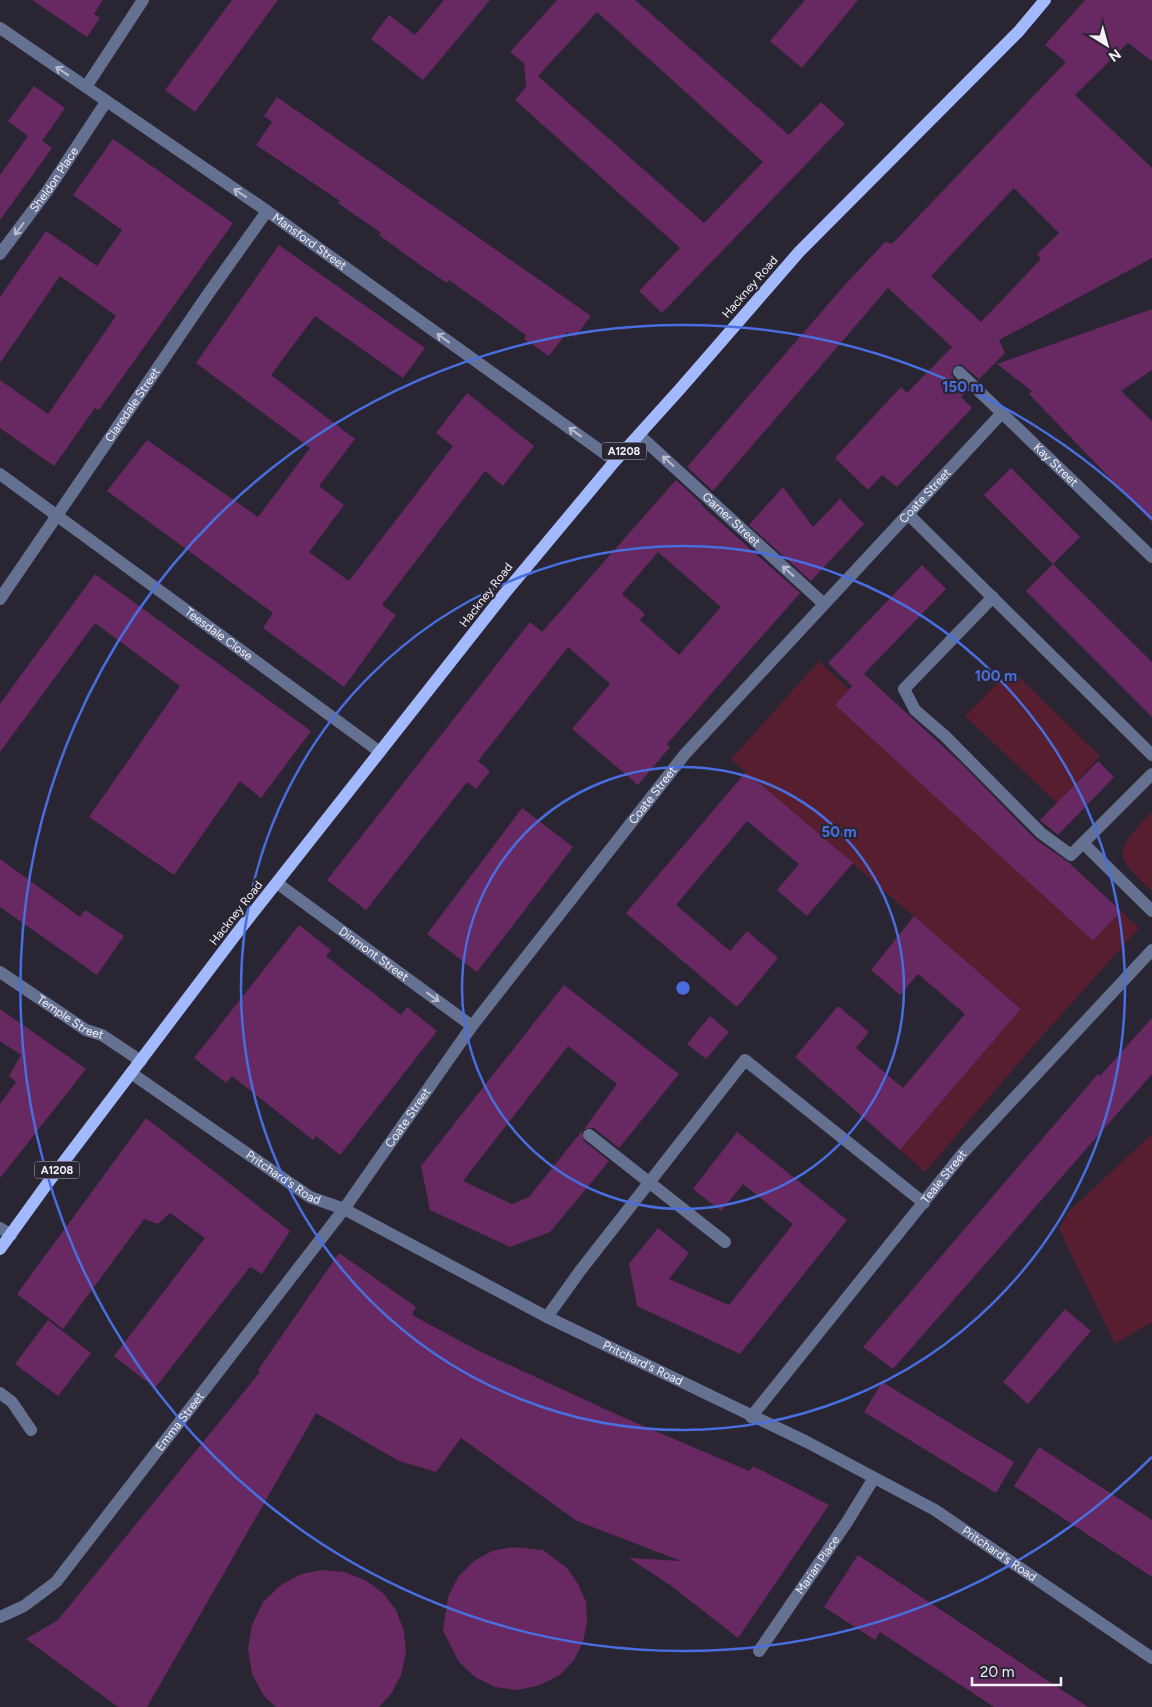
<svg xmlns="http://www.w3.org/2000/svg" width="1152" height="1707" font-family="Figtree,sans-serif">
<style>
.green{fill:#571e30}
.building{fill:#682861;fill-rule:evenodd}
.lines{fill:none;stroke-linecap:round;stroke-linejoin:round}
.minor{stroke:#657191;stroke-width:12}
.major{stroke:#a3b9fe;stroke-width:12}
.oneway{stroke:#babdcf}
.ring{fill:none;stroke:#486edf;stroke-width:2.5}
.labels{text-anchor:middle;stroke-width:4.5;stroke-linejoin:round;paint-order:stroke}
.shield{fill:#292532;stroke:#b6b3bd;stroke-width:1}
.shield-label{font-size:11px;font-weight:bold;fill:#f3f0f9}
.street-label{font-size:12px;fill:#f3f0f9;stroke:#292532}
.centre{fill:#486edf;stroke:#292532;stroke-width:2.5}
.ring-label{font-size:15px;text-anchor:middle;font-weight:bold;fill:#486edf;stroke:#292532;stroke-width:4.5;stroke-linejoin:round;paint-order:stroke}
</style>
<rect width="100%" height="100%" fill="#292532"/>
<g class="green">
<polygon points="819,661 849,689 835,705 1093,941 1121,911 1139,928 1035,1044 925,1172 900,1150 1021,1009 731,759"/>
<polygon points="1011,669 1100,756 1057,803 965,716"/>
<path d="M1152 812V891C1111 853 1115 851 1152 812Z"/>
<polygon points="1152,1134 1152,1322 1115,1344 1059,1229 1069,1211"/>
</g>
<g class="building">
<polygon points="32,0 103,0 94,14 100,18 87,37"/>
<polygon points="232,0 278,0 195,112 165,90"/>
<polygon points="444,0 490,0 423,80 371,39 389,15 415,35"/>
<path d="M557 0H635L789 135 821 102 845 124 662 313 639 291 680 248 515 100 526 87 524 63 510 52ZM597 12 763 162 704 223 538 76Z"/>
<polygon points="805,0 858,0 802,68 770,41"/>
<path d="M1085 0H1152V61L1128 43 1075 95 1152 168V258L999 340 1005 353 979 379 961 364 954 366 951 375 967 391 961 397 972 408 897 487 882 475 868 490 835 458 901 387 907 393 952 347 888 288 713 491 687 467 844 286 885 242 892 244 1066 62 1045 45ZM1014 188 1059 233 1037 254 1041 259 981 322 931 276Z"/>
<polygon points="34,86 65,108 42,141 52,148 0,220 0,175 28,136 8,121"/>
<polygon points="277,97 591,316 575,337 567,332 549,356 524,339 526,335 449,280 447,283 420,265 379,235 381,233 338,203 340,201 256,145 272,122 264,116"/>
<polygon points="113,139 233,223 99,410 95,408 54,466 0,428 0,380 48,414 116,316 60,276 0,363 0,297 46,231 97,266 122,230 73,195"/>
<polygon points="279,245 425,348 403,378 315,316 271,375 355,439 319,486 344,505 309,552 349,581 453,446 436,433 467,393 534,446 503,486 485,471 382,605 396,615 344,687 263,628 273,613 107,491 147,440 258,517 310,448 196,363"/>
<polygon points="1152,309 1152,370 1121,391 1152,421 1152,522 1029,394 1032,391 997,364"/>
<polygon points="1011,468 1080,537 1053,564 984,495"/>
<path d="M676 480 702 504 701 505 800 593 667 744 670 747 638 785 572 729 610 684 568 647 478 761 490 771 476 789 467 782 366 910 327 880 530 622 542 632ZM658 552 721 607 679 655 640 620 645 614 622 594Z"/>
<polygon points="783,487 813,527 840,499 864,524 811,581 749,525"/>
<polygon points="1053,564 1152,662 1152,717 1026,591"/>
<polygon points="922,565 946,589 864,674 963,765 1035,839 1068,862 1121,911 1093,941 835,705 852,686 828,663"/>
<polygon points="95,574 311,731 261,798 240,781 174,875 89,817 180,686 95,623 0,752 0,704"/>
<polygon points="1098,761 1114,777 1058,835 1040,820"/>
<polygon points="746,772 853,863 807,916 777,890 799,864 747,821 676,905 730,951 747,931 778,958 737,1007 626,913"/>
<polygon points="522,808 573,847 477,972 427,934"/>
<polygon points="0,859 80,917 85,910 124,936 97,975 0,907"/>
<polygon points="914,916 1021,1009 900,1150 795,1057 838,1006 869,1032 856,1048 903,1088 965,1014 918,974 900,995 871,970"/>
<polygon points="299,925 331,950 326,956 401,1015 407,1007 437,1031 340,1155 316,1136 313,1140 232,1076 226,1083 194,1058"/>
<polygon points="564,985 679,1074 619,1148 594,1128 584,1129 617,1084 568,1046 463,1181 512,1204 529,1197 582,1131 584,1141 609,1161 550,1232 510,1247 430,1210 421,1166"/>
<polygon points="0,1009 86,1069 0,1178 0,1104 16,1082 9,1076 21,1055 0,1041"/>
<polygon points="710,1016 729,1032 706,1059 687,1044"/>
<polygon points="1152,1018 1152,1074 893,1369 863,1347 1098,1074 1100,1076"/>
<polygon points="146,1118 290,1231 262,1274 250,1267 155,1388 114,1356 205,1238 170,1213 158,1224 144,1219 63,1329 17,1294"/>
<polygon points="737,1132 847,1220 740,1354 637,1306 629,1264 658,1228 689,1253 669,1279 729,1305 793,1224 743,1184 721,1211 693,1189"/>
<polygon points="339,1253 416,1307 412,1315 477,1350 618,1415 749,1471 753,1466 829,1505 738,1638 670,1585 629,1558 681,1561 577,1521 461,1438 436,1472 399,1461 316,1413 147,1707 118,1707 26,1639 58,1620 260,1372 258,1370"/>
<polygon points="1065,1309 1091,1331 1028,1404 1003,1382"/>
<polygon points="48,1320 91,1353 58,1396 15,1364"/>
<polygon points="882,1382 1014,1462 996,1493 864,1412"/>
<polygon points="1039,1447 1152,1520 1152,1577 1014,1486"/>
<polygon points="512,1547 543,1550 567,1568 578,1584 586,1602 587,1623 583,1642 574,1660 560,1675 540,1685 518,1690 495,1687 475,1677 459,1662 443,1631 448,1597 458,1577 474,1561 492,1551"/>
<polygon points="858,1555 1042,1677 1088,1707 994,1707 880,1632 875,1640 824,1607"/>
<polygon points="322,1570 344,1572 365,1580 383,1593 396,1610 404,1631 406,1653 401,1675 391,1694 379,1707 276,1707 264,1696 252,1674 248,1649 252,1625 263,1602 281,1585 290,1580 301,1574"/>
</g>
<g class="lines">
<g class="minor">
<path id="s1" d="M0 28 267 211 615 461"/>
<polyline points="86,87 143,0"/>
<path id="s2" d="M0 254 48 190 106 102"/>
<path id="s3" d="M959 372 1152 557"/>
<path id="s4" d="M639 435 824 604"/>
<path id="s5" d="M0 474 380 752"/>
<polyline points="908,514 1152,755"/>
<polyline points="993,597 904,689 915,710 945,736 1041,833 1071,855 1152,774"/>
<path id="s6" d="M0 599 206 297 267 211"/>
<polyline points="1083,843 1152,911"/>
<path id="s7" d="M277 883 472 1026"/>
<path id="s8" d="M0 972 86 1030 102 1035 141 1061"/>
<path id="s9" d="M131 1073 310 1197 344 1209 547 1317 807 1442 935 1510 1152 1658"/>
<polyline points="589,1135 725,1242"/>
<polyline points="0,1228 11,1235"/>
<polyline points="547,1317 580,1271 745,1060 924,1203"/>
<polyline points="0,1393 12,1402 31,1430"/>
<path id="s10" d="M751 1417 963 1153 1152 950"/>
<path id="s11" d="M0 1617 24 1606 56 1582 344 1209 472 1026 685 754 1001 414"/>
<path id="s12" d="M759 1651 847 1522 874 1478"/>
</g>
<polyline class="major" points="0,1249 47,1184 237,933 505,593 615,461 680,389 799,252 1019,31 1045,0"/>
</g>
<defs><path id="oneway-shaft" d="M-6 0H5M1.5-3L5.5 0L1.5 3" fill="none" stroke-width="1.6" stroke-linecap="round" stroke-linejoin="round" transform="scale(1.25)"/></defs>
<g class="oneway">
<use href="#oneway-shaft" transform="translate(62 71) rotate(-146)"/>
<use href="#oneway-shaft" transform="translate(240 193) rotate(-146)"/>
<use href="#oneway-shaft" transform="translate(19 229) rotate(127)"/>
<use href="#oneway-shaft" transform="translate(443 338) rotate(-144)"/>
<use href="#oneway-shaft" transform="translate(575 432) rotate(-144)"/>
<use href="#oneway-shaft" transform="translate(668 461) rotate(-138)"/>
<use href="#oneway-shaft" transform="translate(788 571) rotate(-138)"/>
<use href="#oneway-shaft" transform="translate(433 997) rotate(36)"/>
</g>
<g class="ring">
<circle cx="683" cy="988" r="221"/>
<circle cx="683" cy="988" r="442"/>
<path d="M1152 1457A663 663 0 1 1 1152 519"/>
</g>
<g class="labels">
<g class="shield">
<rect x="601.5" y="442.5" width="45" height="17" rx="4"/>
<rect x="34.5" y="1161.5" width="45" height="17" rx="4"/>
</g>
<g class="shield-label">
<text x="624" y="455">A1208</text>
<text x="57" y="1174">A1208</text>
</g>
<g class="street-label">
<text dy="4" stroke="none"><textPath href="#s2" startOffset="92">Sheldon Place</textPath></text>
<text dy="4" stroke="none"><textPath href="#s1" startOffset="376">Mansford Street</textPath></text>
<text transform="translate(750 287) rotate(-49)" y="4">Hackney Road</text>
<text dy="4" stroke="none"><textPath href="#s6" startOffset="235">Claredale Street</textPath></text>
<text dy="4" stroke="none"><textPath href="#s3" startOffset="134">Kay Street</textPath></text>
<text dy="4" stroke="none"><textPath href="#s11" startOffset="1459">Coate Street</textPath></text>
<text dy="4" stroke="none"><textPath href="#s4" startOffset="125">Garner Street</textPath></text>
<text transform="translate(486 595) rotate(-52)" y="4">Hackney Road</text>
<text dy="4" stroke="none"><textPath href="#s5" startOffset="271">Teesdale Close</textPath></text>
<text dy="4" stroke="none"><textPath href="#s11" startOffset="1054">Coate Street</textPath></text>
<text transform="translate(236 913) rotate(-52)" y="4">Hackney Road</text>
<text dy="4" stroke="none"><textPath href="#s7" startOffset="120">Dinmont Street</textPath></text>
<text dy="4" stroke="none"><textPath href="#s8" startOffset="84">Temple Street</textPath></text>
<text dy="4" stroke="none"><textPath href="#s11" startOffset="649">Coate Street</textPath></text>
<text dy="4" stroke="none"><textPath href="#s9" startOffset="185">Pritchard's Road</textPath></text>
<text dy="4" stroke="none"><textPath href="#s10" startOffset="308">Teale Street</textPath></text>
<text dy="4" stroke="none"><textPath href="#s9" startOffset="590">Pritchard's Road</textPath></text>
<text dy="4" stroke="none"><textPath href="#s11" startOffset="269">Emma Street</textPath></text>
<text dy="4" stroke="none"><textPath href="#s9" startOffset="995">Pritchard's Road</textPath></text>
<text dy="4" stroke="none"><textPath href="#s12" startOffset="104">Marian Place</textPath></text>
</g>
</g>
<circle cx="683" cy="988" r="8" class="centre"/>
<g class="ring-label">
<text x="963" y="392">150 m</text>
<text x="996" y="681">100 m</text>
<text x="839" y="837">50 m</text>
</g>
<g transform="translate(1107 45) rotate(143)" stroke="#292532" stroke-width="4" paint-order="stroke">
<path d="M0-4L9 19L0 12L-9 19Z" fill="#f3f0f9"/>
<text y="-8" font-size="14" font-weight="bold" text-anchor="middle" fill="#f3f0f9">N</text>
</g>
<path d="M972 1677v8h89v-8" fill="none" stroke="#f3f0f9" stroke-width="2.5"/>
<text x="980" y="1677" font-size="15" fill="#f3f0f9" stroke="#292532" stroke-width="4" paint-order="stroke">20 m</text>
</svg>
